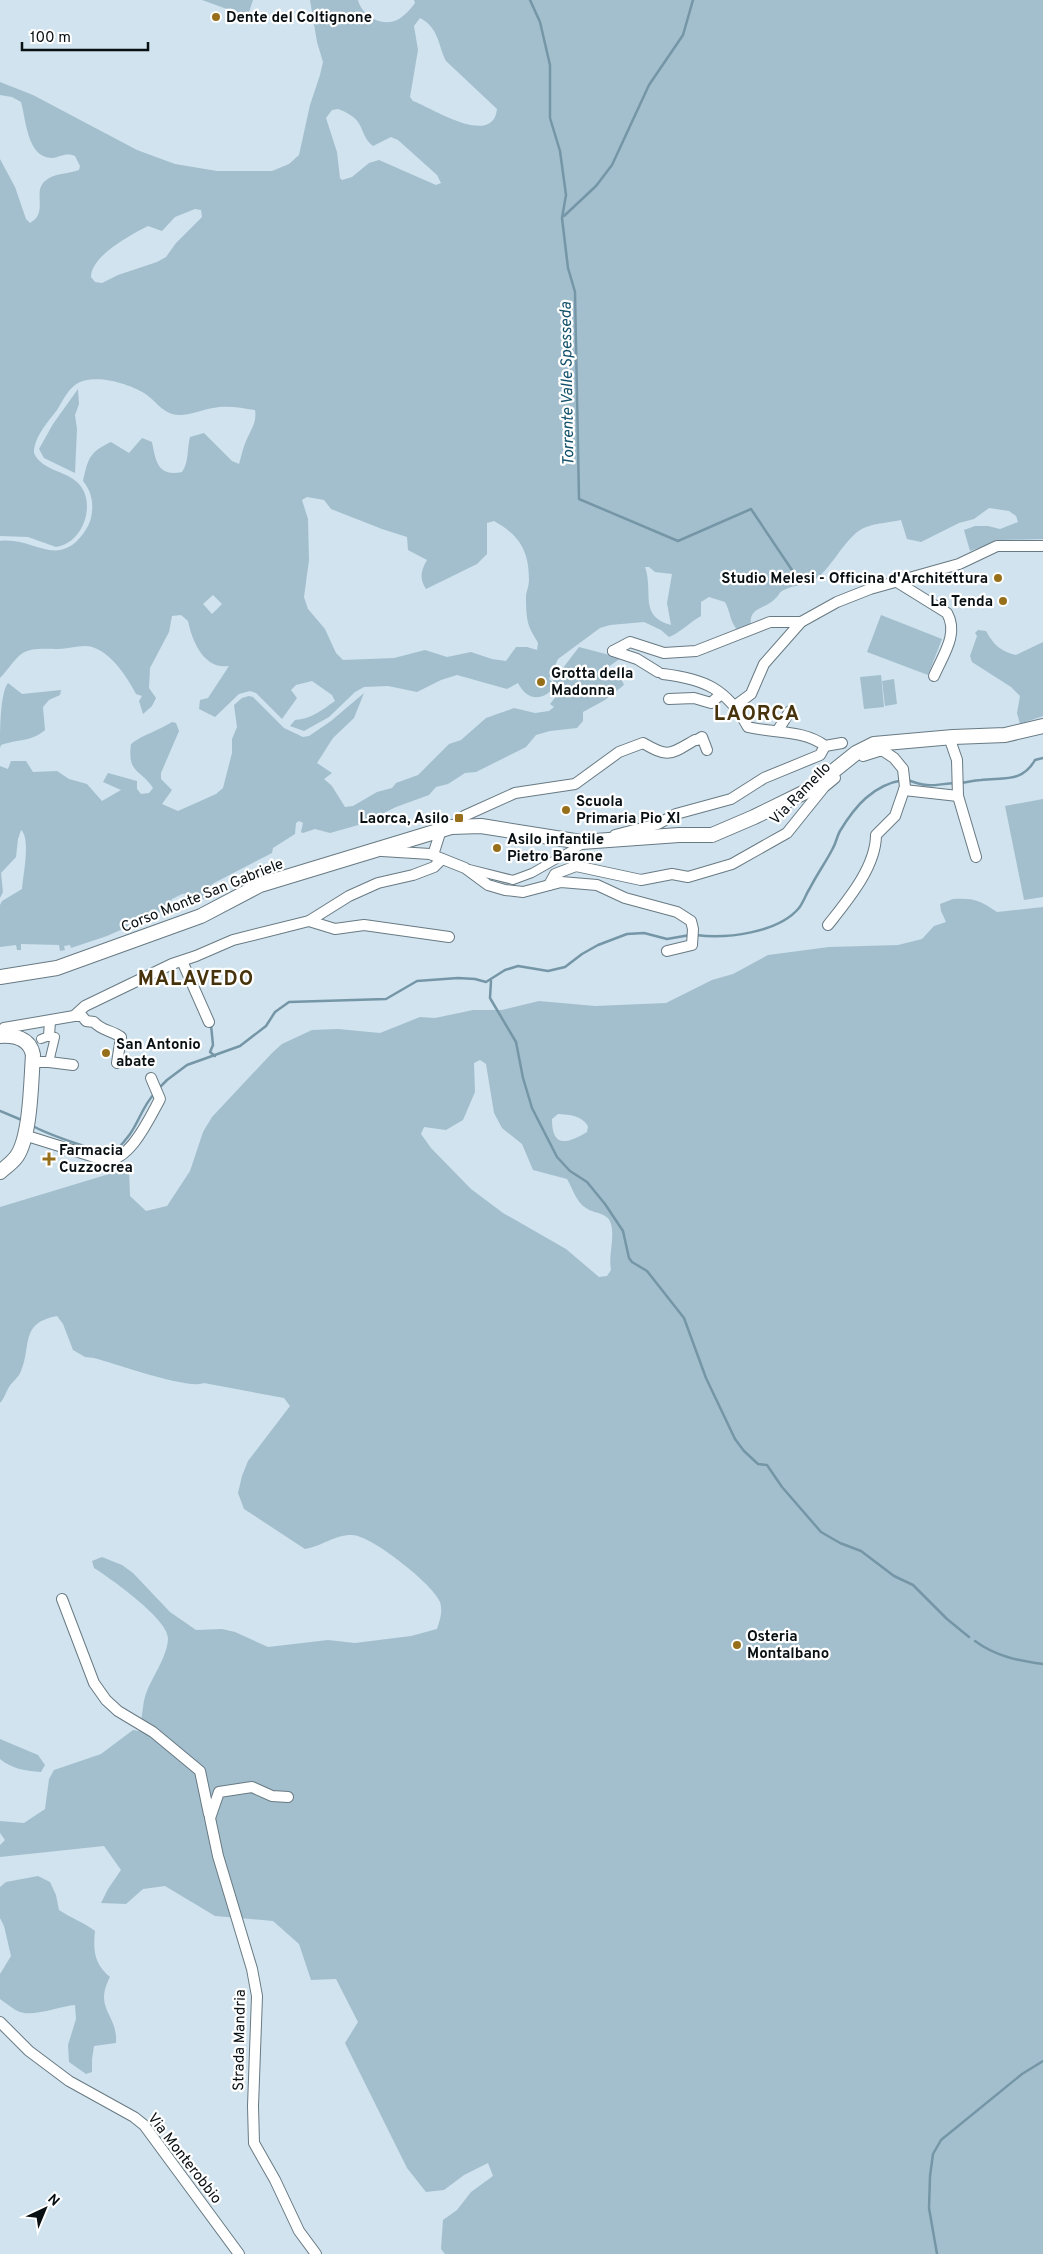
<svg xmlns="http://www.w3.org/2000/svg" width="1043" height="2254" font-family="Overpass,sans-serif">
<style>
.green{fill:#a3bfce;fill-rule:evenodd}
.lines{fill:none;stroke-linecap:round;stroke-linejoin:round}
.stream{stroke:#7596a7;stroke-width:2.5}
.pedestrian-casing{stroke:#687a83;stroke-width:10}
.minor-casing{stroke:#687a83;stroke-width:12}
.secondary-casing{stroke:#687a83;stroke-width:16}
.pedestrian{stroke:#fff;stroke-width:8}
.minor{stroke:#fff;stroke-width:10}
.secondary{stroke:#fff;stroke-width:14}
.poi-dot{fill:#976f1b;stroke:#fff;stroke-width:2}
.labels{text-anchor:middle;stroke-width:4.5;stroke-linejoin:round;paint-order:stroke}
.poi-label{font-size:15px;font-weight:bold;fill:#091014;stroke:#fff;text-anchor:start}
.street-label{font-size:15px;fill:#091014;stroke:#fff}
.water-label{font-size:16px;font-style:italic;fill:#13516b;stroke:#fff}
.district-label{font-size:20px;font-weight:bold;letter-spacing:1px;fill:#46320b;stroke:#fff}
</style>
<rect width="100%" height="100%" fill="#d0e3ee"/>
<g class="green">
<polygon points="202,0 253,0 249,12 238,13"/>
<path d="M310 0H358C362 16 381 27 397 20 403 17 411 9 415 3L414 0H1043V539L1002 540 970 551 964 530 975 526H988L1000 529 1018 522 1016 516 1009 511 989 508 974 519 959 523 921 542 907 539 901 520C888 523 871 523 860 530 843 541 830 571 813 581 803 586 793 585 784 590 779 592 779 595 776 598 765 610 748 606 751 626L738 631C729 620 731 613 725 602L709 597 701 602V616C690 622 681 632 669 637L661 630 644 622 610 625 600 628 558 659 549 679 564 692 569 690 565 691 553 681 579 647 621 658 604 670C615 673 620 674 624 685L605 700 583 712V721L577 728 550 731 536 735 526 747 476 772 465 773 448 784 436 787 429 795 396 807 362 824 330 833 315 829 303 833 301 832 303 823 299 821 296 823 295 834 273 848 272 853 214 883 209 887 208 896 202 900 191 893 182 894 172 899 165 909 157 914 107 936 71 948 70 945 64 946 65 950 60 951 59 945 21 944V950H17L16 945 0 947V905L2 901 22 889C23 875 31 838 21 830L18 839 16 857 1 873 3 892 0 898V766L8 769 11 761H26L33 772 57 771 69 779 87 784 102 801 121 790 103 782 108 773 137 781V789L141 794 149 793 153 788C141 769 127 774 131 744 144 734 158 731 172 722L176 723 179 731 161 773V779L172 790 162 804 178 811 216 794 223 788 232 753V739L237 727 234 705 242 698 249 696 253 697 284 728 303 737 309 736 331 721 364 693 354 718 333 738 317 763 332 773 324 779 332 786 345 807 353 806 377 792 392 788 396 783 418 775 449 744 461 740 486 718 514 708 535 713 549 711 554 707 550 704 561 690 555 686C543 702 527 701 518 683L507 689 457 675 441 680 417 692 388 686 364 687 355 692 329 717 304 731 290 726 295 720C311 719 322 710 335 701L332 695 312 681 296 685 291 690 297 698 282 719 256 693 250 691 239 694 215 717 199 709 200 700 208 698 229 666C204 670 192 641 188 621L181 615 172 616 169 632 150 668 149 688 156 698 152 706 143 714 139 701 142 696 136 694C127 676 107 646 85 646 76 646 67 649 58 649 47 649 29 647 20 655 13 661 7 671 0 678V541C31 537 52 564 77 541 83 535 89 526 91 518 94 504 92 492 83 481 88 459 89 452 111 442L129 453 142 438 152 442C156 462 158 477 182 472 189 463 187 448 190 437L204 433 232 461 239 464C241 457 243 448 246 441 251 429 257 423 255 410 241 408 227 405 213 408 200 410 184 418 172 414 162 411 155 401 147 395 131 384 93 372 75 385 67 391 62 402 57 410 48 422 34 437 34 453 42 471 65 470 78 483 97 502 84 543 56 547L28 537 0 536V159L15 187 26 219 30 223C49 213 32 192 45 181 53 173 69 174 79 170L80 166 75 156C65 152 61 157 52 158 27 158 26 119 21 102L12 97 0 95V82L33 95 137 150 175 164 217 171H272L289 164 299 155 310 105 320 75 323 62 317 42ZM420 18C439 28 438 45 446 61L497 109C493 148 432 108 413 101L410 97 418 50 414 26ZM338 109C368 120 357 133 373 146L391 137 398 140 437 175 441 183 436 185 379 160 369 163 352 177 342 180 340 178 337 152 326 118 332 110ZM195 209 201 210 202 217 176 243 166 257 157 262 118 275 102 283 95 282 91 277C91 256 130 235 148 226L162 231 175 217ZM307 497 324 500 331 509 382 529 407 537 408 550 427 560C421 570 419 579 426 589L477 564 487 554V523L494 521C519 535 529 550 529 580 529 585 527 590 526 595 526 604 526 617 529 626 531 632 535 637 538 643L537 650 527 647H516L506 661 492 659 471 652 447 657 425 650 394 658 343 660 336 653 325 629 308 609 304 597 309 560 308 519 302 500ZM645 567H649L655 572 672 574 667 603 671 625C638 616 654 593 645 567ZM213 595 222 604 212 614 203 604Z"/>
<polygon points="78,389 79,404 75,415 77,429 75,473 44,458 39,449 53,424"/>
<polygon points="881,615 942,639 928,675 867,652"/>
<path d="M978 630 986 631C994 645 1000 651 1016 655L1043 642V716L1020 724 1017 713 1020 696 1011 687 972 662 970 656 977 636 975 633Z"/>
<polygon points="881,675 884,707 864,709 860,677"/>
<polygon points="894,679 897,704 885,706 882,681"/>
<path d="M8 683 22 694 61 690 60 695 49 700 43 707 45 730C32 742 17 739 1 745L0 748C0 732 0 693 8 683Z"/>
<polygon points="1043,799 1043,897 1024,900 1005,806"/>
<path d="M953 899C974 898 979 900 997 912L1043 907V2254H445L441 2249 443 2220 457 2210 471 2192 493 2176 488 2163 464 2175 444 2190 426 2192 407 2168 345 2043 358 2022 336 1979 311 1980 299 1944 273 1921 215 1916 165 1886 143 1889 126 1904 101 1903 108 1889 121 1870 104 1846 0 1857V1845L5 1840 0 1833V1821L24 1823 45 1809 49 1779 54 1770 101 1754 133 1730 157 1734 141 1721C143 1711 143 1700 147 1691 153 1676 168 1655 168 1638 168 1619 110 1578 94 1568L92 1561 102 1557 122 1565 133 1573 170 1612 196 1630 222 1629 235 1632 268 1647 328 1640 355 1643 411 1636 437 1629C440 1620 443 1611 440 1602 434 1585 371 1535 352 1535 333 1535 323 1546 305 1549L244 1509 238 1493 242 1476 248 1461 290 1406 284 1398 204 1383C188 1390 114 1363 94 1358L85 1357 73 1350 63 1324 57 1316C19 1323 32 1347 21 1371 19 1377 13 1381 9 1387 6 1392 4 1399 0 1403V1207L109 1174 129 1170 130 1196 146 1211 167 1206 190 1171 203 1132 212 1117 272 1053 282 1044 312 1030 338 1029 380 1033 420 1017 435 1018 473 1010H502L539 1001 595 1006 666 1003 712 980 733 974 768 955 829 947 898 945 922 939 934 926 946 922 941 911 940 904ZM480 1060 486 1064 494 1113 502 1128 522 1144 533 1170 567 1179C573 1189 576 1202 586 1208 594 1214 608 1212 611 1224 615 1239 608 1255 611 1270L607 1276 599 1277 566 1249 503 1213 471 1189 431 1148 421 1134 424 1127 446 1130 463 1120 475 1092 474 1063ZM558 1114C570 1115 581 1115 588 1126L587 1132C567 1144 552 1148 552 1119Z"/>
<path d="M0 1739 38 1755 45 1765 41 1772C26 1771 12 1769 0 1759Z"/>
<path d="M38 1876 50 1882 56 1895 59 1910C71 1918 83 1922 95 1931 93 1950 94 1964 110 1977 93 2010 118 2013 116 2043L94 2046 92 2059V2072L86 2074 69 2062 68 2045 76 2019 75 2005C60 2006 34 2017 20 2012 14 2010 6 2003 0 1999V1974L11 1956 4 1926 0 1918V1887L6 1882Z"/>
</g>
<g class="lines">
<g class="stream">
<polyline points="530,0 540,22 550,65 550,118 560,151 566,195 562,218 568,268 575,292 579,499 678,541 751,509 800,582"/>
<polyline points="564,216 596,186 612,165 649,85 683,35 693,0"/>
<path d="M908 780C931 789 934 784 956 783"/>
<path d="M961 783C968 782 975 780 981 780 1003 777 1022 783 1035 760L1043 758"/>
<path d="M696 935C726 939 778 933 799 908 804 901 806 894 810 888 817 874 826 862 833 848 836 843 837 836 840 831 855 806 873 785 903 780"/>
<polyline points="491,981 490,998 516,1042 523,1078 532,1108 557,1157 570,1171 587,1182 605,1204 623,1231 629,1258 632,1262 647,1271 684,1318 706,1378 735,1439 744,1451 758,1464 767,1465 782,1487 821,1532 840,1543 861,1551 894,1576 913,1585 947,1619 969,1637"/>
<polyline points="211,1025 213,1045 210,1052 215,1056"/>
<polyline points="159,1088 167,1080 187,1065 240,1046 266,1026 275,1012 289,1002 386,999 417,981 458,978 475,979 486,982 505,970 518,966 548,971 565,967 582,954 598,945 627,934 644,933 667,939 690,935"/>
<polyline points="0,1111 24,1121"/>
<path d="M31 1125C43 1132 104 1156 114 1151 119 1149 126 1139 130 1134 139 1121 143 1106 154 1094"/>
<path d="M975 1641C995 1656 1019 1661 1043 1664"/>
<polyline points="937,2254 929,2208 930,2176 933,2154 941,2140 1022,2074 1043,2061"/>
</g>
<g class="pedestrian-casing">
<g id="pedestrian">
<polyline points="469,869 513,880 532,873 583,844"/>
<polyline points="41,1039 49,1036 55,1037 49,1062"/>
</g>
</g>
<g class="minor-casing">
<g id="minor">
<path d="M897 582 947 613C959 634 943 655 934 676"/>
<polyline points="613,651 630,642 664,653 696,651 770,622 801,622"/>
<polyline points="613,651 637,659 658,672"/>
<path d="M663 674C705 679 727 689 748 727 773 733 805 730 825 746L842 743"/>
<polyline points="669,699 694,698 711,703 721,694"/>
<polyline points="736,705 751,694 764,664 801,622 837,602 870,589 959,564 997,546 1043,546"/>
<polyline points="778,730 790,711"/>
<polyline points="949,737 957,760 958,796 976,857"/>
<polyline points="697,740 702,737 707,750"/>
<polyline points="904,790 958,796"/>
<path d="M461 825 464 816 515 793 575 784 619 752 643 743C669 758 669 755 695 740"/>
<polyline points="615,835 658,824 676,814 731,799 764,778 820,755 825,746"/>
<polyline points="382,851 430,854 465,868 488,885 505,890 523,892 561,882 597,885 625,898 677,912 691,921 693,929 692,945 667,951"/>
<polyline points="433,855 441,830"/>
<polyline points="549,885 555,874 576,866 641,880 672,874 688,877 732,864 787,833 824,787 835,778"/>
<polyline points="309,921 335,929 364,925 449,937"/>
<path d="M828 925C847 901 876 867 876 835L895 816 905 787 903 769 894 758 882 750 863 756"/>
<polyline points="182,961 209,1022"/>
<path d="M74 1016H82L86 1021 94 1022C102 1031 111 1030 121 1037L117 1063"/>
<polyline points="0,1032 4,1028 74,1016 85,1006 172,964 196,956 233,940 309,921 349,896 378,883 413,875 434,867 442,859"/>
<polyline points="49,1036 50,1021"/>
<polyline points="32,1062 49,1062 73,1065"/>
<path d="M24 1135 104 1160C129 1164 150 1117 160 1099L151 1078"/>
<polyline points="62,1599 94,1683 106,1700 118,1711 153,1732 200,1771 209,1814"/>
<polyline points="288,1797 272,1796 252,1787 219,1792 210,1818 218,1856 252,1969 257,1996 253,2106 254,2143 275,2180 299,2231 316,2254"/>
<polyline points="0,2022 29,2051 69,2081 134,2117 144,2125 239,2254"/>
</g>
</g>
<g class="secondary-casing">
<g id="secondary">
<polyline points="0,977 57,968 201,916 260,885 451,827 481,826 581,842 679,835 712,835 754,817 803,793 816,785 856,753 874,744 953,737 1005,735 1043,726"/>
<path d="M0 1036C14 1035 30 1038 33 1055 31 1080 31 1135 17 1156 13 1162 6 1167 0 1172"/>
</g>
</g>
<use href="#pedestrian" class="pedestrian"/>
<use href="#minor" class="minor"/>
<use href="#secondary" class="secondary"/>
</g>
<g class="poi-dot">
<circle cx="216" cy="17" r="5"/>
<circle cx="998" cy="578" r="5"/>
<circle cx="1003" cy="601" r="5"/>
<circle cx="541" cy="682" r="5"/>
<circle cx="566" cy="810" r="5"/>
<rect x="454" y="813" width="10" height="10" rx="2.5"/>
<circle cx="497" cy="848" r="5"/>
<circle cx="106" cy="1053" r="5"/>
<path d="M46.5 1151.5h5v5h5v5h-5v5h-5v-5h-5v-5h5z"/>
<circle cx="737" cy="1645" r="5"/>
</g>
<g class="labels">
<g class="poi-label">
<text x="226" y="22">Dente del Coltignone</text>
<text x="988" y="583" text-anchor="end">Studio Melesi - Officina d'Architettura</text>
<text x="993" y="606" text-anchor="end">La Tenda</text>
<text x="551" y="678">Grotta della<tspan x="551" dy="17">Madonna</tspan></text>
<text x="576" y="806">Scuola<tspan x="576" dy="17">Primaria Pio XI</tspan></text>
<text x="449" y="823" text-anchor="end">Laorca, Asilo</text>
<text x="507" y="844">Asilo infantile<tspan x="507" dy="17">Pietro Barone</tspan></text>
<text x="116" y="1049">San Antonio<tspan x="116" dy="17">abate</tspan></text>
<text x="59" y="1155">Farmacia<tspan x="59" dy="17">Cuzzocrea</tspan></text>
<text x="747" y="1641">Osteria<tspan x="747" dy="17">Montalbano</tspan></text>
</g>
<g class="street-label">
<text transform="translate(800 793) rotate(-46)" y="5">Via Ramello</text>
<text transform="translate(202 895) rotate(-22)" y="5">Corso Monte San Gabriele</text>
<text transform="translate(239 2040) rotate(-89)" y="5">Strada Mandria</text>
<text transform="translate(185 2158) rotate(52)" y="5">Via Monterobbio</text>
</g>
<g class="water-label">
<text transform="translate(566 384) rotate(-91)" y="6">Torrente Valle Spesseda</text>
</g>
<g class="district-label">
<text x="757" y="720">LAORCA</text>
<text x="196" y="985">MALAVEDO</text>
</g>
</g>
<g transform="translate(45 2209) rotate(44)" stroke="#ffffff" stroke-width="4" paint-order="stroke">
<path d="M0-4L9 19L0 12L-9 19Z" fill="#091014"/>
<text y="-8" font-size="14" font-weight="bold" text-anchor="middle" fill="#091014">N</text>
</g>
<path d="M22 42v8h126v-8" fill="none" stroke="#091014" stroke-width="2.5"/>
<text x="30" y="42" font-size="15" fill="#091014" stroke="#ffffff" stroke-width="4" paint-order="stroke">100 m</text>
</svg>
